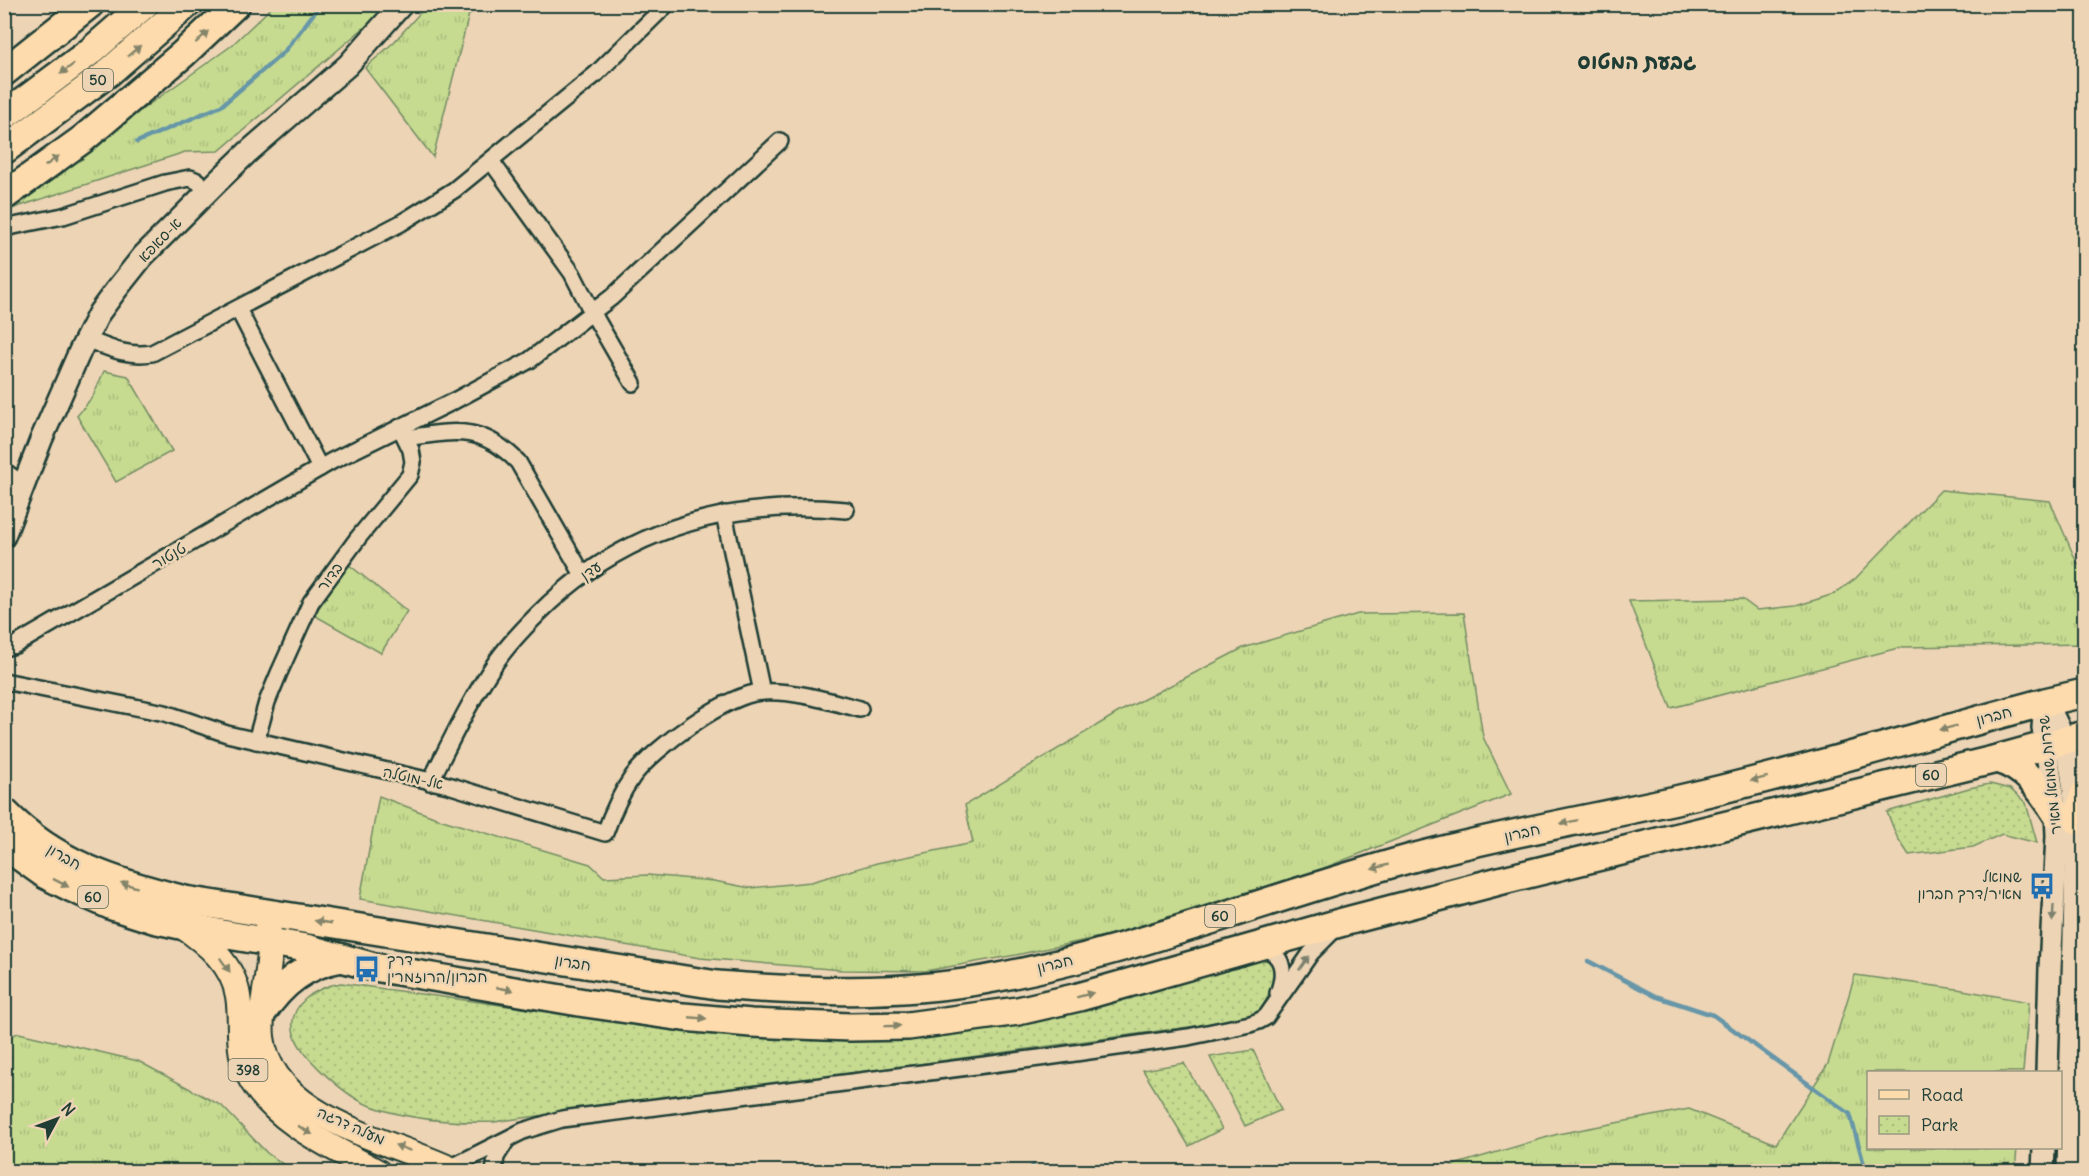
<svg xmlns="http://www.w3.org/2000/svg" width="2089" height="1176" font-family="Delius,'Playpen Sans Hebrew',sans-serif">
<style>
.grass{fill:url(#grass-tufts);stroke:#728c62;stroke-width:1.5}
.park{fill:url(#park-dots);stroke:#728c62;stroke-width:1.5}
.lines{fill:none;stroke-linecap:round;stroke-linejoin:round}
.stream{stroke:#6696a8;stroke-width:4.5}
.street-casing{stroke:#1f3d34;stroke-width:20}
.secondary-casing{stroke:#1f3d34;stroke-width:26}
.primary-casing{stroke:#1f3d34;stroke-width:28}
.highway-casing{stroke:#1f3d34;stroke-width:32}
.street{stroke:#edd4b5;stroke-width:15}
.secondary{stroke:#edd4b5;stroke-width:21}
.primary{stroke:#fedbac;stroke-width:24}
.highway{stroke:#fedbac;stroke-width:27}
.oneway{fill:#83846a}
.oneway2{fill:#7c816e}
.labels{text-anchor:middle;stroke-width:5;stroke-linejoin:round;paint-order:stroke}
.shield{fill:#edd4b5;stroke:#5d6a5b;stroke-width:1.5}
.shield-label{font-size:14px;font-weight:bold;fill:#1f3d34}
.street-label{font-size:15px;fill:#1f3d34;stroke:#edd4b5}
.poi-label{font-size:15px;fill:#1f3d34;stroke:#edd4b5;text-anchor:end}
.district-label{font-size:21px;font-weight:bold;fill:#1f3d34;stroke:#edd4b5}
</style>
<defs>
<pattern id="grass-tufts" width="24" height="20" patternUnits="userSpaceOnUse" patternTransform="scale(1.5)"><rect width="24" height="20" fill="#c6db90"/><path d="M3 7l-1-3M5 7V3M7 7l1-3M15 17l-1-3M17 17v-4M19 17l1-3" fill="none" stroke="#aabd7d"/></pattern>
<pattern id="park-dots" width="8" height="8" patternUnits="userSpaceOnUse" patternTransform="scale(1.5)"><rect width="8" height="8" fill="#c6db90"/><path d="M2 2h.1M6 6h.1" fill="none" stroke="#aabd7d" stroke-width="1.8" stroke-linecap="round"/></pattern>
</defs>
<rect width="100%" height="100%" fill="#edd4b5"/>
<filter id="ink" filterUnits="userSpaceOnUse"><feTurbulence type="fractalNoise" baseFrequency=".0167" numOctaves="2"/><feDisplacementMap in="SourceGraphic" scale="12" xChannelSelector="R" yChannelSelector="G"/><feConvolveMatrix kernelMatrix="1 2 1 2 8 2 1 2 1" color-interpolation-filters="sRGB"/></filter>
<g filter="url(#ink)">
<g class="grass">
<polygon points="274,5 385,5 373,20 219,151 185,152 5,211 4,208 231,46"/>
<polygon points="427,5 491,5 469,14 433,157 365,68 394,42"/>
<polygon points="104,371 128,376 172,451 116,482 77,416 93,396"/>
<polygon points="1941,490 2050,501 2077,563 2084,565 2084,644 1902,647 1671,708 1629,601 1742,599 1757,610 1796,606 1834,594 1855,579"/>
<polygon points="348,564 407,611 381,653 314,615"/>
<polygon points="1464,613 1483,737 1511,794 1324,868 1114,934 1016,955 925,971 842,970 700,958 360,899 379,796 439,819 590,864 604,877 648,875 714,881 750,888 811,882 877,863 973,843 965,805 1119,712 1243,648 1358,614"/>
<polygon points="1855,975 1957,989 2029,1002 2023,1072 1868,1072 1868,1148 2017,1148 2015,1171 1440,1171 1457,1164 1558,1134 1689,1109 1776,1144 1828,1064"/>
<polygon points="19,1033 138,1061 222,1106 267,1153 293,1171 5,1171 5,1037"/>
</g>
<g class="park">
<polygon points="1990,784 2010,789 2026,803 2037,843 2002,834 1973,847 1909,855 1897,837 1887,812 1969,788"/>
<path d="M1270 957 1277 971C1271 987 1267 1005 1254 1016L1196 1026 494 1122C452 1123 405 1120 366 1104 344 1094 301 1057 294 1034 286 1004 317 987 341 983L566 1014 819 1036Z"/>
<polygon points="1253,1050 1281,1110 1245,1126 1210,1057"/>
<polygon points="1184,1063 1222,1129 1189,1146 1143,1070"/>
</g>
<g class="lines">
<g class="stream">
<polyline points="137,142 221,106 284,52 321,4"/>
<polyline points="1588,961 1655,996 1713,1015 1850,1114 1866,1172"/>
<polyline points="1027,1172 1033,1166"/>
</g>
<g class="street-casing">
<g id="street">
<polyline points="491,161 572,273 592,312 633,383"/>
<polyline points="4,228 63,216 165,183 190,178 197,181 208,191"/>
<polyline points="238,309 320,468"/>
<path d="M86 339C109 348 127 357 152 353L401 223 454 190 596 74 667 4"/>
<path d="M406 438C454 431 481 424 518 462L583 575"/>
<polyline points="4,471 24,485"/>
<polyline points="724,514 762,692"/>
<polyline points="4,648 15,645 332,461 454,401 530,360 612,297 780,141"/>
<path d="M4 681 165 713 227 734 448 785 605 833C612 813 621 793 633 776 654 748 727 694 762 692 794 690 829 701 860 709"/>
<polyline points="256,741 267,702 279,673 311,602 358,538 410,475 413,462 411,450 400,427"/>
<path d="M430 782C451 741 470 700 496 662 508 645 523 629 538 614 623 529 728 499 846 510"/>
<path d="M1259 947C1284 952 1286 972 1278 993"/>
<polyline points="450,1168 523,1131 562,1119 1047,1057 1188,1037 1250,1024 1259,1021 1266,1017 1311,953 1334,930"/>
<polyline points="494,1172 496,1157 506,1141"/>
</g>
</g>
<g class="secondary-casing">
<g id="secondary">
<polyline points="4,536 41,440 80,351 99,313 116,290 143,256 219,180 248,152 348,65 402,4"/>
<path d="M2045 702C2070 741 2073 775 2077 820L2068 1172"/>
<polyline points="2045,702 2043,728 2056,813 2057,836 2050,968 2047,1072"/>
<polyline points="2043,1172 2044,1148"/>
</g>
</g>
<g class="primary-casing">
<g id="primary">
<path d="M267 923C277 957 258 1001 262 1037 271 1120 396 1141 457 1172"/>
<path d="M182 926C207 943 233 964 238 996 243 1026 234 1051 252 1081 279 1125 335 1148 378 1172"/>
</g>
</g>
<g class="highway-casing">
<g id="highway">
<polyline points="4,72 90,4"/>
<polyline points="4,116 91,51 145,4"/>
<polyline points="4,150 108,73 187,4"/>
<polyline points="4,196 83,139 183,54 236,4"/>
<path d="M1997 759C2025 767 2041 789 2056 813"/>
<path d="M4 812C55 864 116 883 185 900L717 985C805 992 896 995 983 980 1129 954 1269 897 1412 858 1500 834 1591 819 1680 799 1803 771 1923 735 2045 702L2084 693"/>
<polyline points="2077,820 2084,794"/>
<polyline points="4,845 46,875 72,888 112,906 153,919 222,934 306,948 374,967 585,1003 683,1017 751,1023 850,1027 908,1026 1018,1011 1079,997 1343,922 1503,880 1997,759 2084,735"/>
<path d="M262 1013C282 983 306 964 342 958"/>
</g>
</g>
<use href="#street" class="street"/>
<use href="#secondary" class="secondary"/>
<use href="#primary" class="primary"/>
<use href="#highway" class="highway"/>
</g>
<defs><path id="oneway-solid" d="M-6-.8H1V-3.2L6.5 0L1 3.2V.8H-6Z" transform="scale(1.5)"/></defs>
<g class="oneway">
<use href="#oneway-solid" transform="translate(202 37) rotate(-43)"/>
<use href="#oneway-solid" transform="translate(134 51) rotate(-40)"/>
<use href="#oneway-solid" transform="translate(67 69) rotate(143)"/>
<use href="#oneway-solid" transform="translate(52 161) rotate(-36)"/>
<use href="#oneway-solid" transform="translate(1948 728) rotate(165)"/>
<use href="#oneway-solid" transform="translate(1759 779) rotate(166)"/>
<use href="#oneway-solid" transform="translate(1569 822) rotate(168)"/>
<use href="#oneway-solid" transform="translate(1380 867) rotate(164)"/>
<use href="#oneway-solid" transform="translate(61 883) rotate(27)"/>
<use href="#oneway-solid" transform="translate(129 885) rotate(-164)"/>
<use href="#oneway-solid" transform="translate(323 922) rotate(-171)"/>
<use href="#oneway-solid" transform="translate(225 965) rotate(55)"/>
<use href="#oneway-solid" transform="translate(505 989) rotate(10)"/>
<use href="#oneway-solid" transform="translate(1085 995) rotate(-15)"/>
<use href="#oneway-solid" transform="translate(698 1018) rotate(5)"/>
<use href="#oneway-solid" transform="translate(892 1026) rotate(-1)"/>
<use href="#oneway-solid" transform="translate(305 1130) rotate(31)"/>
<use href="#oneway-solid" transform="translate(403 1148) rotate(-159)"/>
</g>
<g class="oneway2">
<use href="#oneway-solid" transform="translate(2053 913) rotate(94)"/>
<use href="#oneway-solid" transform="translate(1304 963) rotate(-55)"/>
</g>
</g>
<defs>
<g id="bus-bare" transform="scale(2.07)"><path d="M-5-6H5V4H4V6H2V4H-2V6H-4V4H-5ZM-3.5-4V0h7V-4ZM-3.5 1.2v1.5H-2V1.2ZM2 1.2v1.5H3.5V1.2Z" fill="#1f6fb2" stroke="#edd4b5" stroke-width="2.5" paint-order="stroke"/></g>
</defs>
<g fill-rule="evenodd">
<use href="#bus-bare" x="2042" y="886"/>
<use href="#bus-bare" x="367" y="969"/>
</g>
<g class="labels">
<g class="shield">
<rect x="83" y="69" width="30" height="22" rx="4.5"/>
<rect x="1916" y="764" width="30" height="22" rx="4.5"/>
<rect x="78" y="886" width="30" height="22" rx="4.5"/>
<rect x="1205" y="905" width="30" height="22" rx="4.5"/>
<rect x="228.5" y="1059" width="39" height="22" rx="4.5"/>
</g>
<g class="shield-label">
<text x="98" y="85">50</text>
<text x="1931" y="780">60</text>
<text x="93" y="902">60</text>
<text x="1220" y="921">60</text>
<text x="248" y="1075">398</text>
</g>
<g class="street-label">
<text transform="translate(160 240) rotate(-46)" y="5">א-סאפא</text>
<text transform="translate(169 556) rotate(-30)" y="5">טנטור</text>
<text transform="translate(591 571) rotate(-35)" y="5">עדן</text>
<text transform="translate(330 577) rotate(-54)" y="5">בדור</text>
<text transform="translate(1994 716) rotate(-15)" y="5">חברון</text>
<text transform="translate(2050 775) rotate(-96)" y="5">שדרות שמואל מאיר</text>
<text transform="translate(413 778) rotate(12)" y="5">אל-מוטלה</text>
<text transform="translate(1522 833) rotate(-13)" y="5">חברון</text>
<text transform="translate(64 857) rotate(30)" y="5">חברון</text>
<text transform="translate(573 963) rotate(9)" y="5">חברון</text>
<text transform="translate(1055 964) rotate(-14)" y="5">חברון</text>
<text transform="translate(351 1126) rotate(24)" y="5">מעלה דרגה</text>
</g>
<g class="poi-label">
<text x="2022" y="882">שמואל<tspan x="2022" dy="17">מאיר/דרך חברון</tspan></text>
<text x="387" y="965" text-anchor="start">דרך<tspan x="387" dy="17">חברון/הרוזמרין</tspan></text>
</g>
<g class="district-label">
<text x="1637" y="69">גבעת המטוס</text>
</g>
</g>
<rect width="2089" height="1176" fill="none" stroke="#edd4b5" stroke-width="24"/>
<rect x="12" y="12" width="2065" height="1152" fill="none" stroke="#1f3d34" stroke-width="2" filter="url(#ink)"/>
<rect x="1867" y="1071" width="195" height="78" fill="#edd4b5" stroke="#9b9881" stroke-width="1.5"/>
<rect x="1879" y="1090" width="30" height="9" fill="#fedbac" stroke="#9b9881" stroke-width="1.5"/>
<text x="1921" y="1101" font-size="18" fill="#1f3d34">Road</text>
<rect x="1879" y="1116" width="30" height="18" fill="url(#park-dots)" stroke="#9b9881" stroke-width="1.5"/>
<text x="1921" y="1131" font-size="18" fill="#1f3d34">Park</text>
<g transform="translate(57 1119) rotate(49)" stroke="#edd4b5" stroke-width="4.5" paint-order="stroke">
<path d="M0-4.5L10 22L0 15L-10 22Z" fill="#1f3d34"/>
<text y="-9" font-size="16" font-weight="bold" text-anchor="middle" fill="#1f3d34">N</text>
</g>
</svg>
